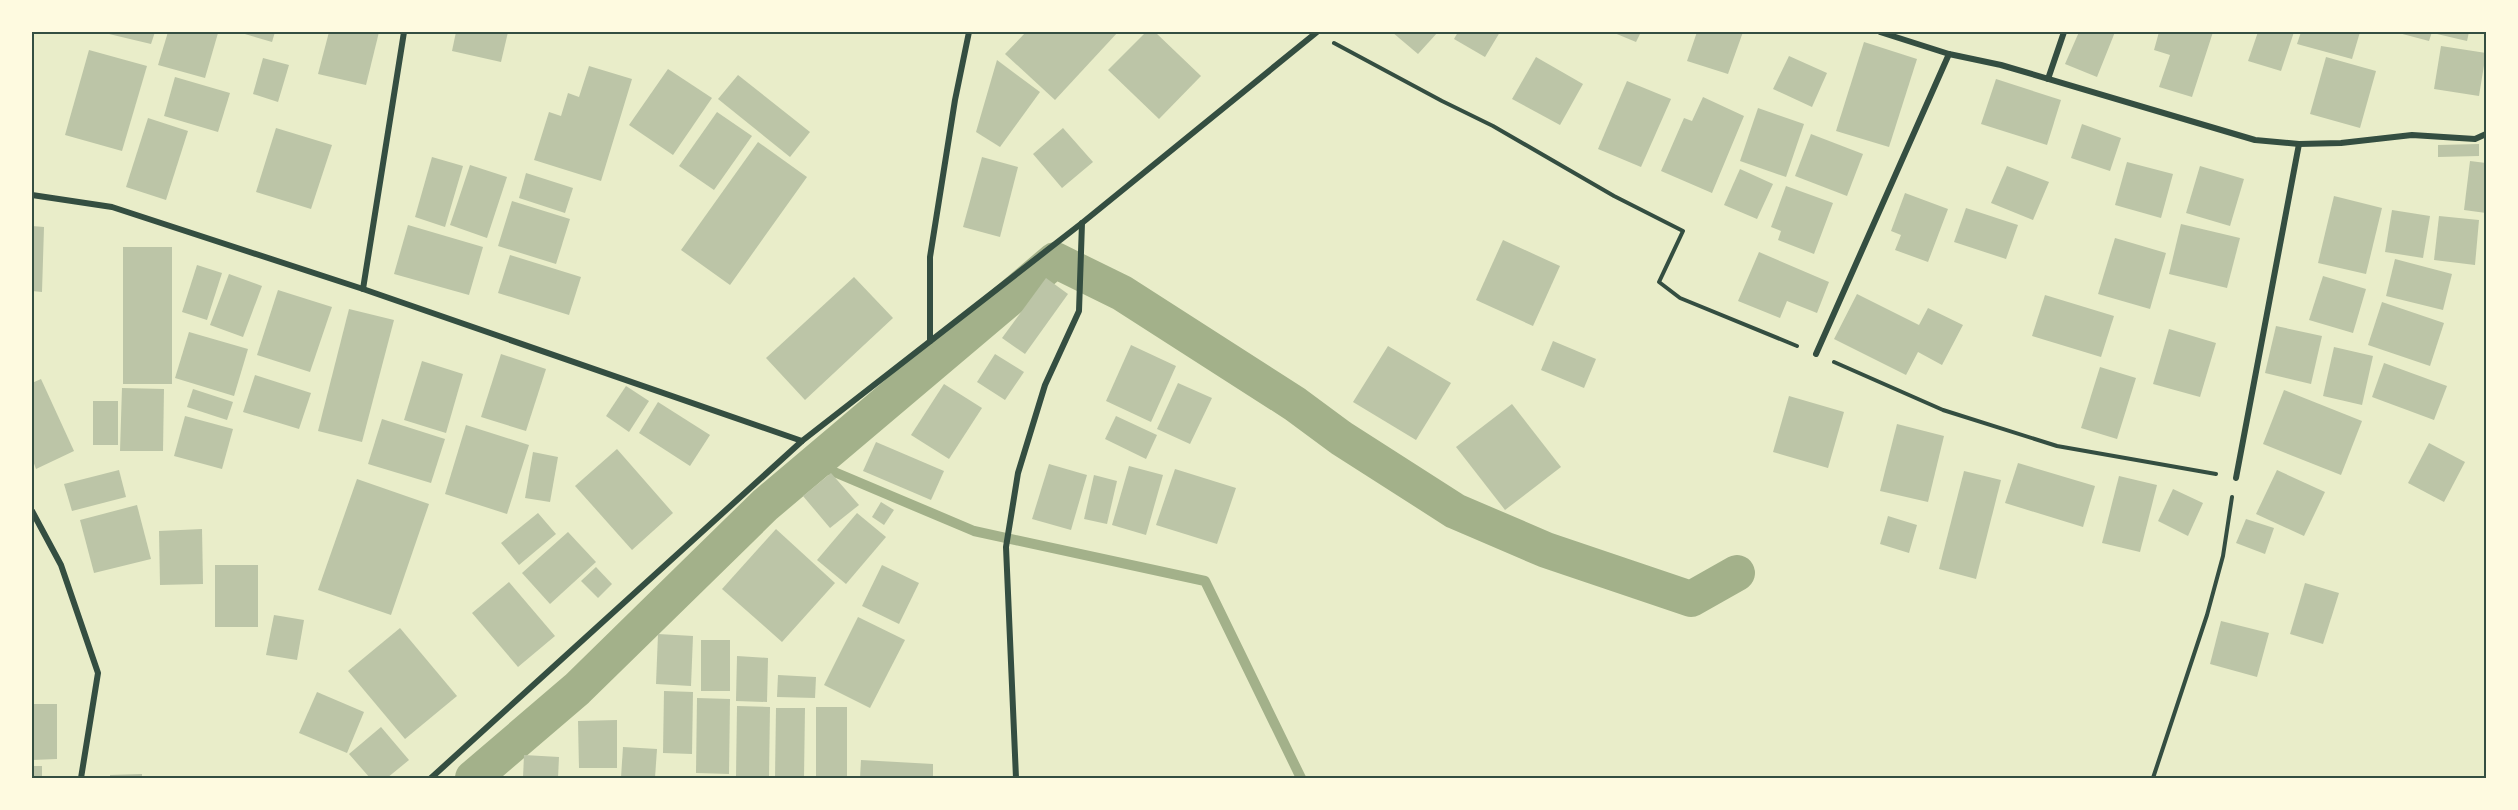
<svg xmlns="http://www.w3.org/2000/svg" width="2518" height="810" font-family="'Work Sans',sans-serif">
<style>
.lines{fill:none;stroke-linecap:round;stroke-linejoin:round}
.stream{stroke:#a3b18a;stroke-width:10}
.canal{stroke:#a3b18a;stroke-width:36}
.building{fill:#bcc5a7}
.path{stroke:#344e41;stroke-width:4}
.minor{stroke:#344e41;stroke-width:6}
.neatline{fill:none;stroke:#344e41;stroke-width:2}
</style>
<rect width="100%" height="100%" fill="#e9edc9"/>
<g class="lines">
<polyline class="stream" points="813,463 974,531 1205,581 1301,778"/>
<polyline class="canal" points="473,778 577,689 765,505 1055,260 1122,293 1295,404 1341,438 1455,511 1546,550 1691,599 1737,573"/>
</g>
<g class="building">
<polygon points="110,32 155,32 151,44 109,34"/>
<polygon points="168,32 218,33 205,78 158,65"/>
<polygon points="238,32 275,32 272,42"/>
<polygon points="329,32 379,32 366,85 318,74"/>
<polygon points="456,32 508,32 501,62 452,51"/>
<polygon points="1026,32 1118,32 1055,100 1005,54"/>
<polygon points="1146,32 1155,32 1201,76 1159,119 1108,70"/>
<polygon points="1392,32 1438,32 1418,54"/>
<polygon points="1458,32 1500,32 1485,57 1454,39"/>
<polygon points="1612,32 1641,32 1636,42"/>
<polygon points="1697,32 1743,32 1728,74 1687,61"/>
<polygon points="2079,32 2115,32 2097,77 2065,64"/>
<polygon points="2159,32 2213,32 2192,97 2159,87 2170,55 2154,50"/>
<polygon points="2258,32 2294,32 2281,71 2248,61"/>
<polygon points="2301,32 2360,32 2352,59 2297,44"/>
<polygon points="2395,32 2432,32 2429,41"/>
<polygon points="2438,32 2469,32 2467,41 2437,34"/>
<polygon points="1864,42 1917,59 1889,147 1836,131"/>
<polygon points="2441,46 2486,53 2479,96 2434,89"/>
<polygon points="89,50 147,66 122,151 65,135"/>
<polygon points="1789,56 1827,73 1812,107 1773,89"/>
<polygon points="1536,57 1583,84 1560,125 1512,99"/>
<polygon points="2326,57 2376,71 2360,128 2310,114"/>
<polygon points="263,58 289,65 278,102 253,94"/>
<polygon points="997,60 1040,92 1000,147 976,132"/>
<polygon points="589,66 632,79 601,181 534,160 549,112 561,116 568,93 579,97"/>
<polygon points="668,69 712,98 673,155 629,125"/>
<polygon points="738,75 810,132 790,157 718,99"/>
<polygon points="175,77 230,93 218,132 164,116"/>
<polygon points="1996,79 2061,100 2047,145 1981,124"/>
<polygon points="1627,81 1671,99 1641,167 1598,149"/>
<polygon points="1703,97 1744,116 1712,193 1661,171 1684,118 1692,121"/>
<polygon points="1758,108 1804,124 1786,177 1740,161"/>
<polygon points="717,112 752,136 714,190 679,166"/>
<polygon points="148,118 188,131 166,200 126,187"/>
<polygon points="2082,124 2121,138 2110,171 2071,158"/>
<polygon points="276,128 332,145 311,209 256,192"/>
<polygon points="1063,128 1093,162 1062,188 1033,154"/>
<polygon points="1811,134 1863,154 1847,196 1795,176"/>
<polygon points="758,142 807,177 730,285 681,250"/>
<polygon points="2479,144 2479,156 2438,157 2438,145"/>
<polygon points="432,157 463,166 445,227 415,217"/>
<polygon points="982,157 1018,167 1000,237 963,227"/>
<polygon points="2470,161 2486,163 2486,213 2464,210"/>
<polygon points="2127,162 2173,174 2161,218 2115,205"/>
<polygon points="470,165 507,177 487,238 450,225"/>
<polygon points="2007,166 2049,182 2033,220 1991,203"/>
<polygon points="2200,166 2244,179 2230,226 2186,213"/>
<polygon points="1740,169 1773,184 1757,219 1724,205"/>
<polygon points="526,173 573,188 565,213 519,198"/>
<polygon points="1786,186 1833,203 1814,254 1778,240 1781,231 1771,227"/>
<polygon points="1905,193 1948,209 1928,262 1895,250 1901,235 1891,231"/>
<polygon points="2334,196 2382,208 2366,274 2318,263"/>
<polygon points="512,201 570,219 556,264 498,246"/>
<polygon points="1966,208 2018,225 2006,259 1954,242"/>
<polygon points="2392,210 2430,216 2423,258 2385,252"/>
<polygon points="2439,216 2479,220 2475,265 2434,260"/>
<polygon points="2181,224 2240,238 2227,288 2169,274"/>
<polygon points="408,225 483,247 469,295 394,274"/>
<polygon points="32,226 44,227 42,292 32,291"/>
<polygon points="2115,238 2166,253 2150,309 2098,294"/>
<polygon points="1503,240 1560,266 1533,326 1476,300"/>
<rect x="123" y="247" width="49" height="137"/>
<polygon points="1759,252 1829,282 1817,313 1787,301 1780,318 1738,301"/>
<polygon points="510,255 581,277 569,315 498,293"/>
<polygon points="2395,259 2452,274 2443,310 2386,296"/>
<polygon points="197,265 222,273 207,320 182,312"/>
<polygon points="229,274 262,286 243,337 210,325"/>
<polygon points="2323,276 2366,289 2353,333 2309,320"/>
<polygon points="854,277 893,318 805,400 766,358"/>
<polygon points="1046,278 1068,294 1025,354 1002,338"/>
<polygon points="278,290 332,307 310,372 257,355"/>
<polygon points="1857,294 1919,325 1928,308 1963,325 1942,365 1918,352 1906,375 1834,339"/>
<polygon points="2045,295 2114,316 2101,357 2032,336"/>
<polygon points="2382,302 2444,323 2430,366 2368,345"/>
<polygon points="349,309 394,320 362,442 318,431"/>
<polygon points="2276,326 2322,336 2311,384 2265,373"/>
<polygon points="2169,329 2216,343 2200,397 2153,384"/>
<polygon points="189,332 248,349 234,396 175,378"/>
<polygon points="1553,341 1596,359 1584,388 1541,370"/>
<polygon points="1131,345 1176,366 1151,422 1106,401"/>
<polygon points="1388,346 1451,383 1416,440 1353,402"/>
<polygon points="2334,347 2373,356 2362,405 2323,396"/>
<polygon points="501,354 546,369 526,431 481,417"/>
<polygon points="995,354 1024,372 1005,400 977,382"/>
<polygon points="422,361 463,374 446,433 404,420"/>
<polygon points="2384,363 2447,386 2434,420 2372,397"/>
<polygon points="2100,367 2136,378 2117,439 2081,428"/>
<polygon points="255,375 311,393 299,429 243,412"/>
<polygon points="41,379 74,451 36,469 32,458 32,383"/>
<polygon points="1178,383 1212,398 1190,444 1157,429"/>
<polygon points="944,384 982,408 949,459 911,435"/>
<polygon points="626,386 649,401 629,432 606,416"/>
<polygon points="122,388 164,389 163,451 120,451"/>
<polygon points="193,389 233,402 227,420 187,407"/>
<polygon points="2284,390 2362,421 2341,475 2263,444"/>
<polygon points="1789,396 1844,412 1828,468 1773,452"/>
<rect x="93" y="401" width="25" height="44"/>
<polygon points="658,402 710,435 690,466 639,433"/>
<polygon points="1512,404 1561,467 1505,510 1456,447"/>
<polygon points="185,416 233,429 222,469 174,456"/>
<polygon points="1116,416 1157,435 1146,459 1105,439"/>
<polygon points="382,419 445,439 431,483 368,464"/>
<polygon points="1897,424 1944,436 1928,502 1880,491"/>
<polygon points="466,425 529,445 507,514 445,494"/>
<polygon points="876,442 944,471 931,500 863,471"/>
<polygon points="2429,443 2465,462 2444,502 2408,483"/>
<polygon points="617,449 673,513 632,550 575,486"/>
<polygon points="533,452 558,457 550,502 525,498"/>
<polygon points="2018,463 2095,486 2083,527 2005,503"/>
<polygon points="1049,464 1087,475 1071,530 1032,519"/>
<polygon points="1129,466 1163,475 1146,535 1112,525"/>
<polygon points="1175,469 1236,488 1217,544 1156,525"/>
<polygon points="119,470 126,497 72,511 64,484"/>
<polygon points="2277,470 2325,492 2304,536 2256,514"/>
<polygon points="1964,471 2001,480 1976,579 1939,569"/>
<polygon points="831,473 859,505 830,528 803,496"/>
<polygon points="1094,475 1117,481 1107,524 1084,519"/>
<polygon points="2119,476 2157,485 2140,552 2102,543"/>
<polygon points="357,479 429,504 391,615 318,590"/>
<polygon points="2173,489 2203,503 2188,536 2158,521"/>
<polygon points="881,502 894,510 884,525 872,517"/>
<polygon points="137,505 151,559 94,573 80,520"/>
<polygon points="538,513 556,534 519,565 501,543"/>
<polygon points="857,513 886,537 846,584 817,560"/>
<polygon points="1888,516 1917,525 1909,553 1880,544"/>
<polygon points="2246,519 2274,528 2265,554 2236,543"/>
<polygon points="202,529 203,584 160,585 159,531"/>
<polygon points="776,529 835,583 782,642 722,589"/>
<polygon points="568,532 596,562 550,604 522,573"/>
<rect x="215" y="565" width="43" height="62"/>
<polygon points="882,565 919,583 899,624 862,606"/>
<polygon points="596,567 612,584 598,598 581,581"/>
<polygon points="509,582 555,636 518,667 472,613"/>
<polygon points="2305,583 2339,593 2323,644 2290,634"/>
<polygon points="274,615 304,620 297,660 266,655"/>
<polygon points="858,617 905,640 870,708 824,685"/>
<polygon points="2221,621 2269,633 2257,677 2210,664"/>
<polygon points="400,628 457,696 405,739 348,671"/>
<polygon points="658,634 693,636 691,686 656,684"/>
<rect x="701" y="640" width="29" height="51"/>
<polygon points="737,656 768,658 767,702 736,701"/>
<polygon points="778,675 816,677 815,698 777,697"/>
<polygon points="664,691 693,692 692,754 663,753"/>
<polygon points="317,692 364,712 347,753 299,733"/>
<polygon points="697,698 730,699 729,774 696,773"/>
<polygon points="32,704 57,704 57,759 32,760"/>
<polygon points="737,706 770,707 769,777 736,777"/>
<rect x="816" y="707" width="31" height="71"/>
<polygon points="776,708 805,708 804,778 775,778"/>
<polygon points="617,720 617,768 579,768 578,721"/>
<polygon points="381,727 409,760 387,778 370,778 349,754"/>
<polygon points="623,747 657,749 655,778 621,778"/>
<polygon points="524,755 559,757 558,778 523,778"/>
<polygon points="861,760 933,764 933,778 860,778"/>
<rect x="32" y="766" width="10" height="12"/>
<polygon points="142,774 142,778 110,778 110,775"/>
</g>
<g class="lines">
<g class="path">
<polyline points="1334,43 1442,101 1493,126 1614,196 1683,231 1659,282 1680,298 1797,346"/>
<polyline points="1834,362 1943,410 2057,446 2216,474"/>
<polyline points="2153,778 2207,615 2223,556 2232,497"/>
</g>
<g class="minor">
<polyline points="1880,32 1949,54 2001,65 2255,140 2299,144 2341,143 2412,135 2475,139 2486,134"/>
<polyline points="2048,79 2064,32"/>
<polyline points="32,195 112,207 363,289 802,441"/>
<polyline points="363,289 404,32"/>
<polyline points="930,341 930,257 955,100 969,32"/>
<polyline points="1816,354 1949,54"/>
<polyline points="2236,478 2299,144"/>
<polyline points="32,511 61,565 98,673 81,778"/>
<polyline points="431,778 802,441 1082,223 1317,32"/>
<polyline points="1016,778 1006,547 1018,473 1045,385 1079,311 1082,223"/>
</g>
</g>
<rect width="2518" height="810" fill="none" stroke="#fefae0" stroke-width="66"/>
<rect x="33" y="33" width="2452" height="744" class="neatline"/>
</svg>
